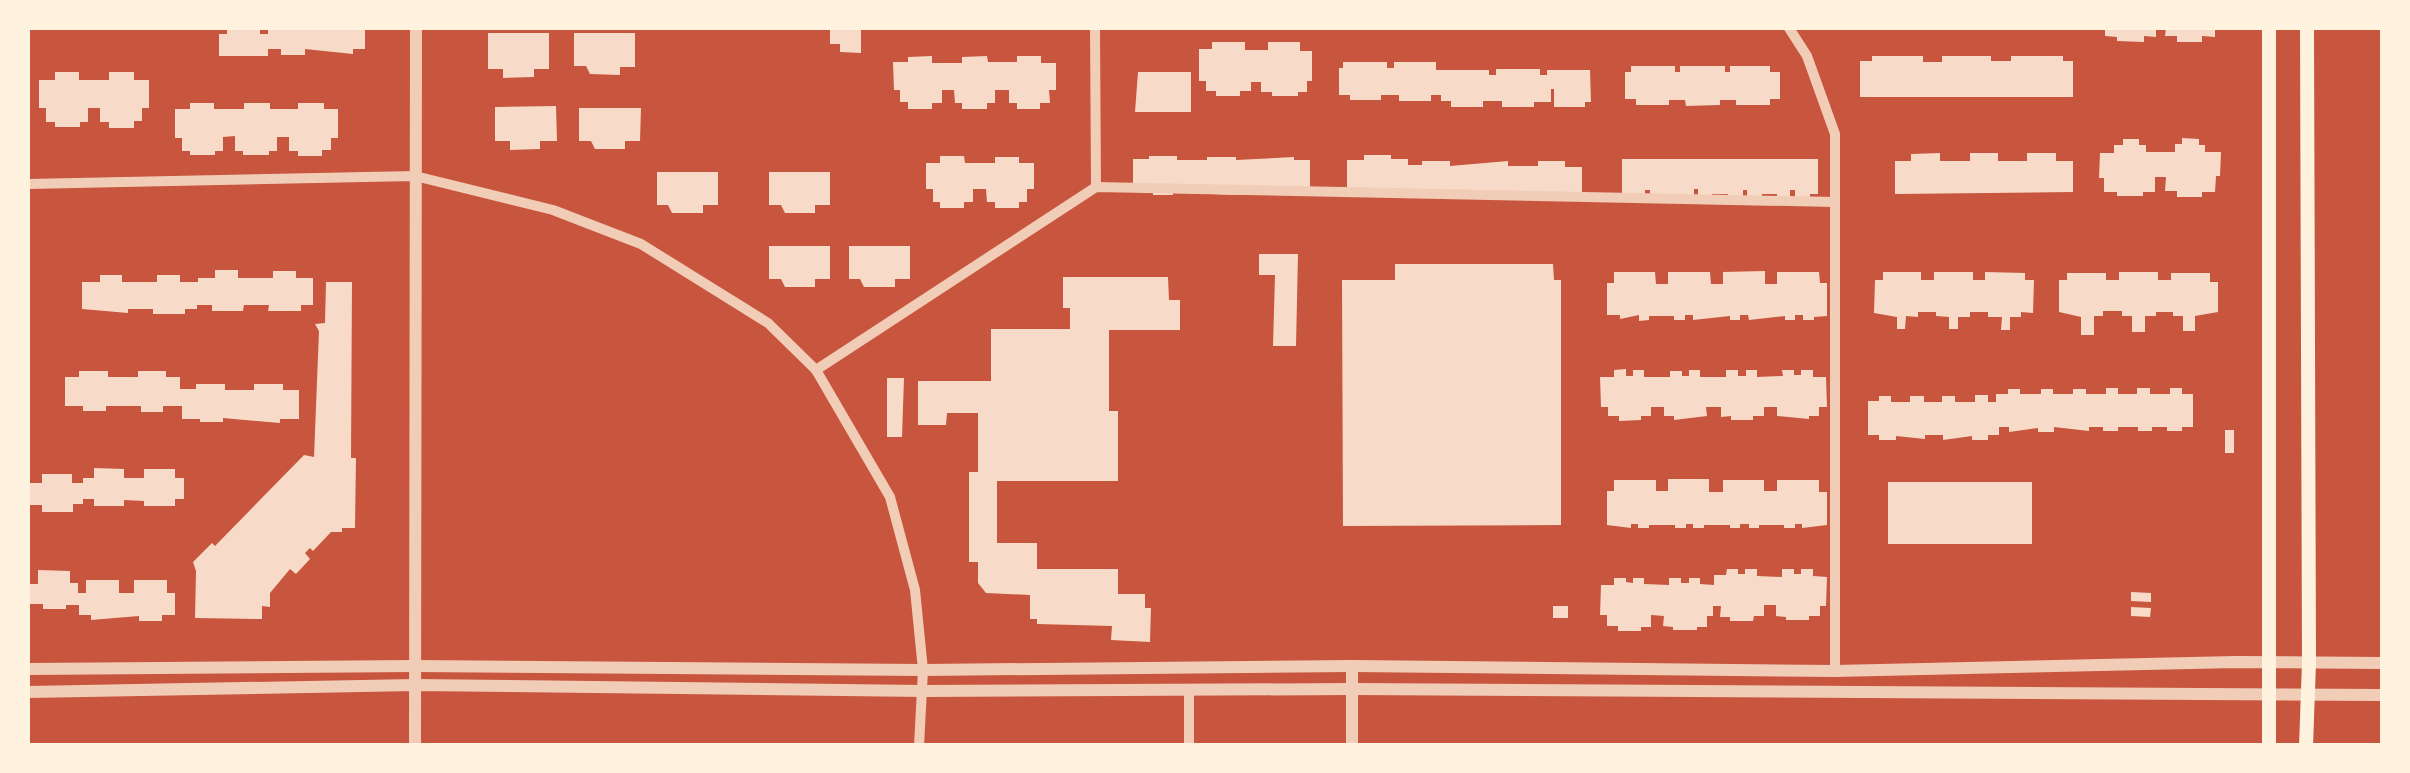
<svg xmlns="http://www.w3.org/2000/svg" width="2410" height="773" font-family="Poppins,sans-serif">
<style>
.building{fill:#f7dbc8}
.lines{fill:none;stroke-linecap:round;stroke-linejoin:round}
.minor{stroke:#f1ccb7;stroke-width:10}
.tertiary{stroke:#f1ccb7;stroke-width:12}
.secondary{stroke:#fff3e0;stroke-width:14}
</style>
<rect width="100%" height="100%" fill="#c8553d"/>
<g class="building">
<polygon points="227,28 260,28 260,34 268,34 268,28 365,28 365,49 353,49 353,54 305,49 305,55 281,55 281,49 268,49 268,56 219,56 219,34 227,34"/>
<polygon points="830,28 861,28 861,53 840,52 840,44 830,44"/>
<polygon points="2105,28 2156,28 2156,37 2144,36 2144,42 2117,41 2117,37 2105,36"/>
<polygon points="2166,28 2215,28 2215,37 2202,36 2202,42 2177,42 2177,36 2165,36"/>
<polygon points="488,33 549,33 549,69 534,69 534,77 503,78 503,69 488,69"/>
<polygon points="574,33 635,33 635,67 620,67 620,75 590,74 586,66 574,66"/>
<polygon points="1212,42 1245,42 1245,50 1268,50 1268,42 1300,42 1300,51 1312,51 1312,81 1307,81 1307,92 1298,92 1298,96 1272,96 1272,92 1261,92 1261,82 1251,82 1251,91 1240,91 1240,96 1216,96 1216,91 1206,91 1206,81 1199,81 1199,49 1212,49"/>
<polygon points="932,56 932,63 962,63 962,57 987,56 988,62 1017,62 1017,56 1041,56 1041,63 1056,63 1056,90 1049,90 1050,103 1040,103 1040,109 1017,109 1017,103 1009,103 1009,90 995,90 995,103 987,103 987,109 962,109 962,103 955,103 954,90 942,90 942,103 932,103 932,109 908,109 908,102 900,102 900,90 894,90 893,62 908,62 908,57"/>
<polygon points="1872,56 1923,56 1923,62 1942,62 1942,56 1991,56 1991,61 2011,61 2011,56 2063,56 2063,61 2073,61 2073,97 1860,97 1860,61 1872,61"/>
<polygon points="1343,62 1387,62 1387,68 1394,68 1394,62 1436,62 1436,70 1489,70 1489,75 1496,75 1496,69 1540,69 1540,75 1547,75 1547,70 1590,70 1591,102 1585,102 1585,107 1554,107 1554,89 1551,89 1551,102 1534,102 1534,107 1502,107 1502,101 1483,101 1483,107 1451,107 1451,101 1441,101 1441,95 1431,95 1431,101 1399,101 1399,95 1381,95 1381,100 1350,100 1350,95 1339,95 1339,68 1343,68"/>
<polygon points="1631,66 1675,66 1675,72 1680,72 1680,66 1725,66 1725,72 1730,72 1730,66 1770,66 1770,72 1780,72 1780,99 1770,99 1770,105 1736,105 1736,100 1720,100 1720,105 1686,106 1685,100 1669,100 1669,105 1636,105 1636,99 1625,99 1625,72 1631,72"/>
<polygon points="55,72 79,72 79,80 109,80 109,72 134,72 134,80 149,80 149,108 142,108 142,121 134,121 134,128 109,128 109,122 100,122 100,108 88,108 88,122 80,122 80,127 55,127 55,122 46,122 46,108 39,108 39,80 55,80"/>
<polygon points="1138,72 1191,72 1191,112 1135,112"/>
<polygon points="190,103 214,103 214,109 244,109 244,103 270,103 270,109 298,109 298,103 324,103 324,109 338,109 338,138 331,138 331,150 322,150 322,156 298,156 298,151 289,151 289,137 277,137 277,151 269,151 269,155 243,155 243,151 235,151 235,136 223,137 223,151 215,151 215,155 190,155 190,151 182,151 182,138 175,138 175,109 190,109"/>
<polygon points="556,106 557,141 540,141 540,149 510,150 510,141 495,141 495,107"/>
<polygon points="579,108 641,108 640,141 625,141 625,149 595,149 591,141 579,141"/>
<polygon points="2182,138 2199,139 2199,145 2205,145 2205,152 2221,152 2220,176 2216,176 2215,192 2202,192 2202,197 2177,197 2177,191 2165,191 2166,177 2155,177 2155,192 2143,192 2143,196 2117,196 2117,192 2104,192 2104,178 2099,178 2100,153 2114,153 2114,145 2123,145 2123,139 2139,139 2139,145 2146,145 2146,152 2175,152 2175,144 2182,144"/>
<polygon points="1940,153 1940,161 1970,161 1970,153 1998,153 1998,161 2027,161 2027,153 2056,153 2056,161 2073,161 2073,192 1895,194 1895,161 1911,161 1911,154"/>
<polygon points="1364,155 1391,155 1391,159 1408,159 1408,165 1422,165 1422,161 1450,161 1450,166 1508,161 1508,166 1538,166 1538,161 1565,161 1565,167 1582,167 1582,198 1347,191 1347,160 1364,160"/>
<polygon points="940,156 964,156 965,163 995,163 995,157 1019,157 1019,163 1034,163 1034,189 1027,189 1027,202 1019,202 1019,208 995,208 995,202 987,202 986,189 973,189 973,202 964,202 964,208 940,208 940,202 933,202 933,189 926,189 926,163 940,163"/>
<polygon points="1149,156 1177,156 1177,160 1207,160 1207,157 1236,157 1236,160 1294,157 1294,160 1310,160 1310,192 1233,195 1173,192 1173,195 1153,195 1153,191 1133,191 1133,159 1149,159"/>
<polygon points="1622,159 1818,159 1818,194 1810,194 1810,200 1795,200 1795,190 1790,190 1790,201 1777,201 1777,194 1762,194 1762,201 1747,201 1747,190 1743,190 1743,201 1728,201 1728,194 1712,194 1712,200 1698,200 1698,189 1694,189 1694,200 1650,200 1650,190 1645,190 1645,200 1622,194"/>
<polygon points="657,172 718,172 718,205 703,205 703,213 672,213 668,205 657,205"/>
<polygon points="769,172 830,172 830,205 815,205 815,213 785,213 781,205 769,205"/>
<polygon points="769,246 830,246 830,279 815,279 815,287 785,287 781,279 769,279"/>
<polygon points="849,246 910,246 910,279 895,279 895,287 864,287 860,279 849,279"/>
<polygon points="1259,254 1298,254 1296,346 1273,346 1275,275 1259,275"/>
<polygon points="1395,264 1553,264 1554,280 1561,280 1561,525 1343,526 1342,280 1395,280"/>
<polygon points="215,270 238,270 238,278 273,278 273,271 296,271 296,278 313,278 313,305 301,305 301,311 268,311 269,305 244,305 243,311 212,311 212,305 197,305 197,309 185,309 185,314 153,314 153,309 128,309 128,313 82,309 82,282 100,282 100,275 122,275 122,282 157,282 157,275 180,275 180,282 198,282 198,278 215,278"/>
<polygon points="1765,271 1765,284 1777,284 1777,272 1819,272 1820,283 1827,283 1827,316 1814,317 1814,320 1803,320 1803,315 1795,315 1795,320 1785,320 1785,316 1749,320 1748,315 1740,315 1740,320 1730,320 1730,316 1693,320 1693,315 1685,315 1685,320 1674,320 1674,316 1649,316 1649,320 1639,321 1639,315 1620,319 1620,315 1607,315 1607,283 1614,283 1614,272 1655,272 1656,284 1668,284 1668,272 1710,272 1711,284 1723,284 1723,272"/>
<polygon points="1883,272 1921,272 1921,280 1934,280 1934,272 1973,272 1973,280 1985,280 1985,272 2025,273 2025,280 2034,280 2033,313 2021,312 2021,317 2010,317 2010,330 2001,330 2002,317 1988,317 1988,312 1970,312 1970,317 1958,317 1958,329 1949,329 1949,317 1936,316 1936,312 1918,312 1918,317 1906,316 1905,329 1897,329 1897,317 1874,313 1875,280 1883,280"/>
<polygon points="2119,272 2158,272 2158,280 2171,280 2171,273 2210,273 2210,282 2218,282 2218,312 2195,316 2195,331 2183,331 2183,316 2173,316 2173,312 2156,312 2156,316 2145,316 2145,332 2132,332 2132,316 2122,316 2122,311 2103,311 2103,316 2094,316 2094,335 2081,335 2081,317 2059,312 2059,280 2067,280 2067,273 2106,273 2106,280 2119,280"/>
<polygon points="1063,277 1168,277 1169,300 1180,300 1180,330 1109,330 1109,411 1118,411 1118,481 997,481 997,543 1037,543 1037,569 1118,569 1118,594 1145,594 1145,608 1151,608 1150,642 1111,640 1112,626 1037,624 1037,619 1030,619 1030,595 986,593 978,583 978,562 969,562 969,472 978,472 978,413 947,413 946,425 918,425 918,381 991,381 991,329 1070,329 1070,308 1063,308"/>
<polygon points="326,282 352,282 351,458 356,458 355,528 342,528 342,532 331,532 313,551 310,548 305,553 310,559 296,574 290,569 270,593 270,607 262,606 262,619 195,618 196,571 193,562 212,543 215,546 304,455 314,457 319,331 315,324 325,323"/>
<polygon points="1626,369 1626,376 1633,376 1633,370 1644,370 1644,377 1670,377 1670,371 1682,371 1682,376 1689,376 1689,370 1700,370 1700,377 1726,377 1726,370 1738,370 1738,376 1746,376 1746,370 1757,370 1757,377 1783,376 1782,370 1794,370 1794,375 1801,375 1801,370 1813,370 1813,377 1826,377 1827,407 1819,407 1819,416 1809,416 1809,419 1777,416 1777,407 1764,407 1764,416 1753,416 1753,420 1731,420 1731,416 1721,417 1721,407 1706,407 1707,416 1674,420 1674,416 1664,416 1664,407 1651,407 1651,416 1641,416 1641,420 1619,421 1619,416 1608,416 1608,407 1601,407 1600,377 1614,377 1614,370"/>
<polygon points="79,371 108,371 108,377 138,377 138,371 166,371 166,377 180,377 180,389 196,389 196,384 225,384 225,390 254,390 254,384 283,384 283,390 299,390 299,419 280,419 280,423 223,418 223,422 200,422 200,419 182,419 182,406 163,406 163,412 141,412 141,406 106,406 106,411 83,411 83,406 65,406 65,377 79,377"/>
<polygon points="887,378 904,378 902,437 887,437"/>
<polygon points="2106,388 2118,388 2118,394 2137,394 2137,388 2150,388 2150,394 2170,394 2170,388 2182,388 2182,394 2193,394 2193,427 2182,427 2182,431 2167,431 2167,427 2152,427 2152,431 2138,431 2138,427 2118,427 2118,431 2103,431 2103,427 2089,427 2089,431 2054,427 2054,432 2038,432 2038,428 2009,432 2009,427 1999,427 1999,435 1988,435 1988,440 1972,440 1972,436 1943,440 1943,435 1925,435 1925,439 1896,436 1896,440 1879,440 1879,435 1868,435 1868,401 1879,401 1879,396 1891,396 1891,402 1910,402 1910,396 1924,396 1924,402 1942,402 1942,396 1955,396 1955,402 1975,402 1975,395 1988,395 1988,402 1996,402 1996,394 2008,394 2008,389 2020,389 2020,394 2041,394 2041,389 2053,389 2053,394 2073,394 2073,389 2086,389 2086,394 2106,394"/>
<rect x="2225" y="430" width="9" height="23"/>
<polygon points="94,468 124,469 124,478 144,478 144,469 175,469 175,478 184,478 184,499 175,499 175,506 144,506 144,501 124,500 124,506 94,506 94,499 83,499 83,504 73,504 73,512 42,512 42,505 28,505 28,483 42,483 42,474 72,474 72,483 83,483 83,478 94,478"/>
<polygon points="1668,479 1709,479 1709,492 1723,492 1723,480 1764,480 1764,491 1777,491 1777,480 1819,480 1819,492 1827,492 1827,525 1802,528 1802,524 1795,524 1795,528 1784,528 1784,525 1759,525 1759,528 1749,528 1749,524 1740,524 1740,528 1730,528 1730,525 1704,525 1704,528 1693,528 1693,524 1686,524 1686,528 1675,528 1675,525 1649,525 1649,528 1638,528 1638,524 1631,524 1631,528 1607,525 1607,491 1614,491 1614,480 1656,480 1656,491 1668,491"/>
<rect x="1888" y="482" width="144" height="62"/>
<polygon points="1727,569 1738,569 1738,574 1745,574 1745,569 1757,569 1757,576 1782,577 1782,569 1794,569 1794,574 1801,574 1801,569 1813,569 1813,576 1827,577 1826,606 1820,606 1820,616 1809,616 1809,620 1786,620 1786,617 1776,616 1776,605 1764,605 1764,616 1754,616 1753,621 1730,621 1730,617 1720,617 1721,606 1713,606 1713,616 1707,616 1707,627 1697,627 1697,630 1673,630 1673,627 1663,626 1664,616 1651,615 1651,627 1641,627 1641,631 1618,631 1618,626 1607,626 1607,615 1600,615 1601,585 1614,585 1614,578 1626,578 1626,582 1633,583 1633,578 1644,578 1644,584 1669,585 1669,578 1681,578 1681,583 1689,583 1689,578 1700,578 1700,584 1714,585 1714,575 1726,575"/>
<polygon points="38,570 70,571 70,583 78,583 78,593 86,593 86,580 119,580 119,593 134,593 134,580 167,580 167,593 175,593 175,615 162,615 162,621 139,621 139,616 91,620 91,615 79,615 79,605 66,605 66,609 43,609 43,604 28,604 28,584 38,584"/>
<polygon points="2131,592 2151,593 2151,602 2131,601"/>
<rect x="1553" y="606" width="15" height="12"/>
<polygon points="2131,607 2151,608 2150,617 2131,616"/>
</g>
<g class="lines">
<g class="minor">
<polyline points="1095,28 1096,187"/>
<polyline points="1789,28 1807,56 1835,134 1835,671"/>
<polyline points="28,184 415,176 553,210 641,244 768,323 816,370 1096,187 1835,202"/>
<polyline points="816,370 890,497 915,590 923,670 919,746"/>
<polyline points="1189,746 1189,692"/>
</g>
<g class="tertiary">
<polyline points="28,669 414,666 923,670 1352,666 1835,671 2236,662 2382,663"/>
<polyline points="28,692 415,685 923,691 1352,689 2382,695"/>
<polyline points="415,746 416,28"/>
<polyline points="1352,746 1352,666"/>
</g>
<g class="secondary">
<polyline points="2269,746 2269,28"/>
<polyline points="2306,746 2309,663 2307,28"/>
</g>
</g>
<rect width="2410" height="773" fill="none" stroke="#fff3e0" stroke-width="60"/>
</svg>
